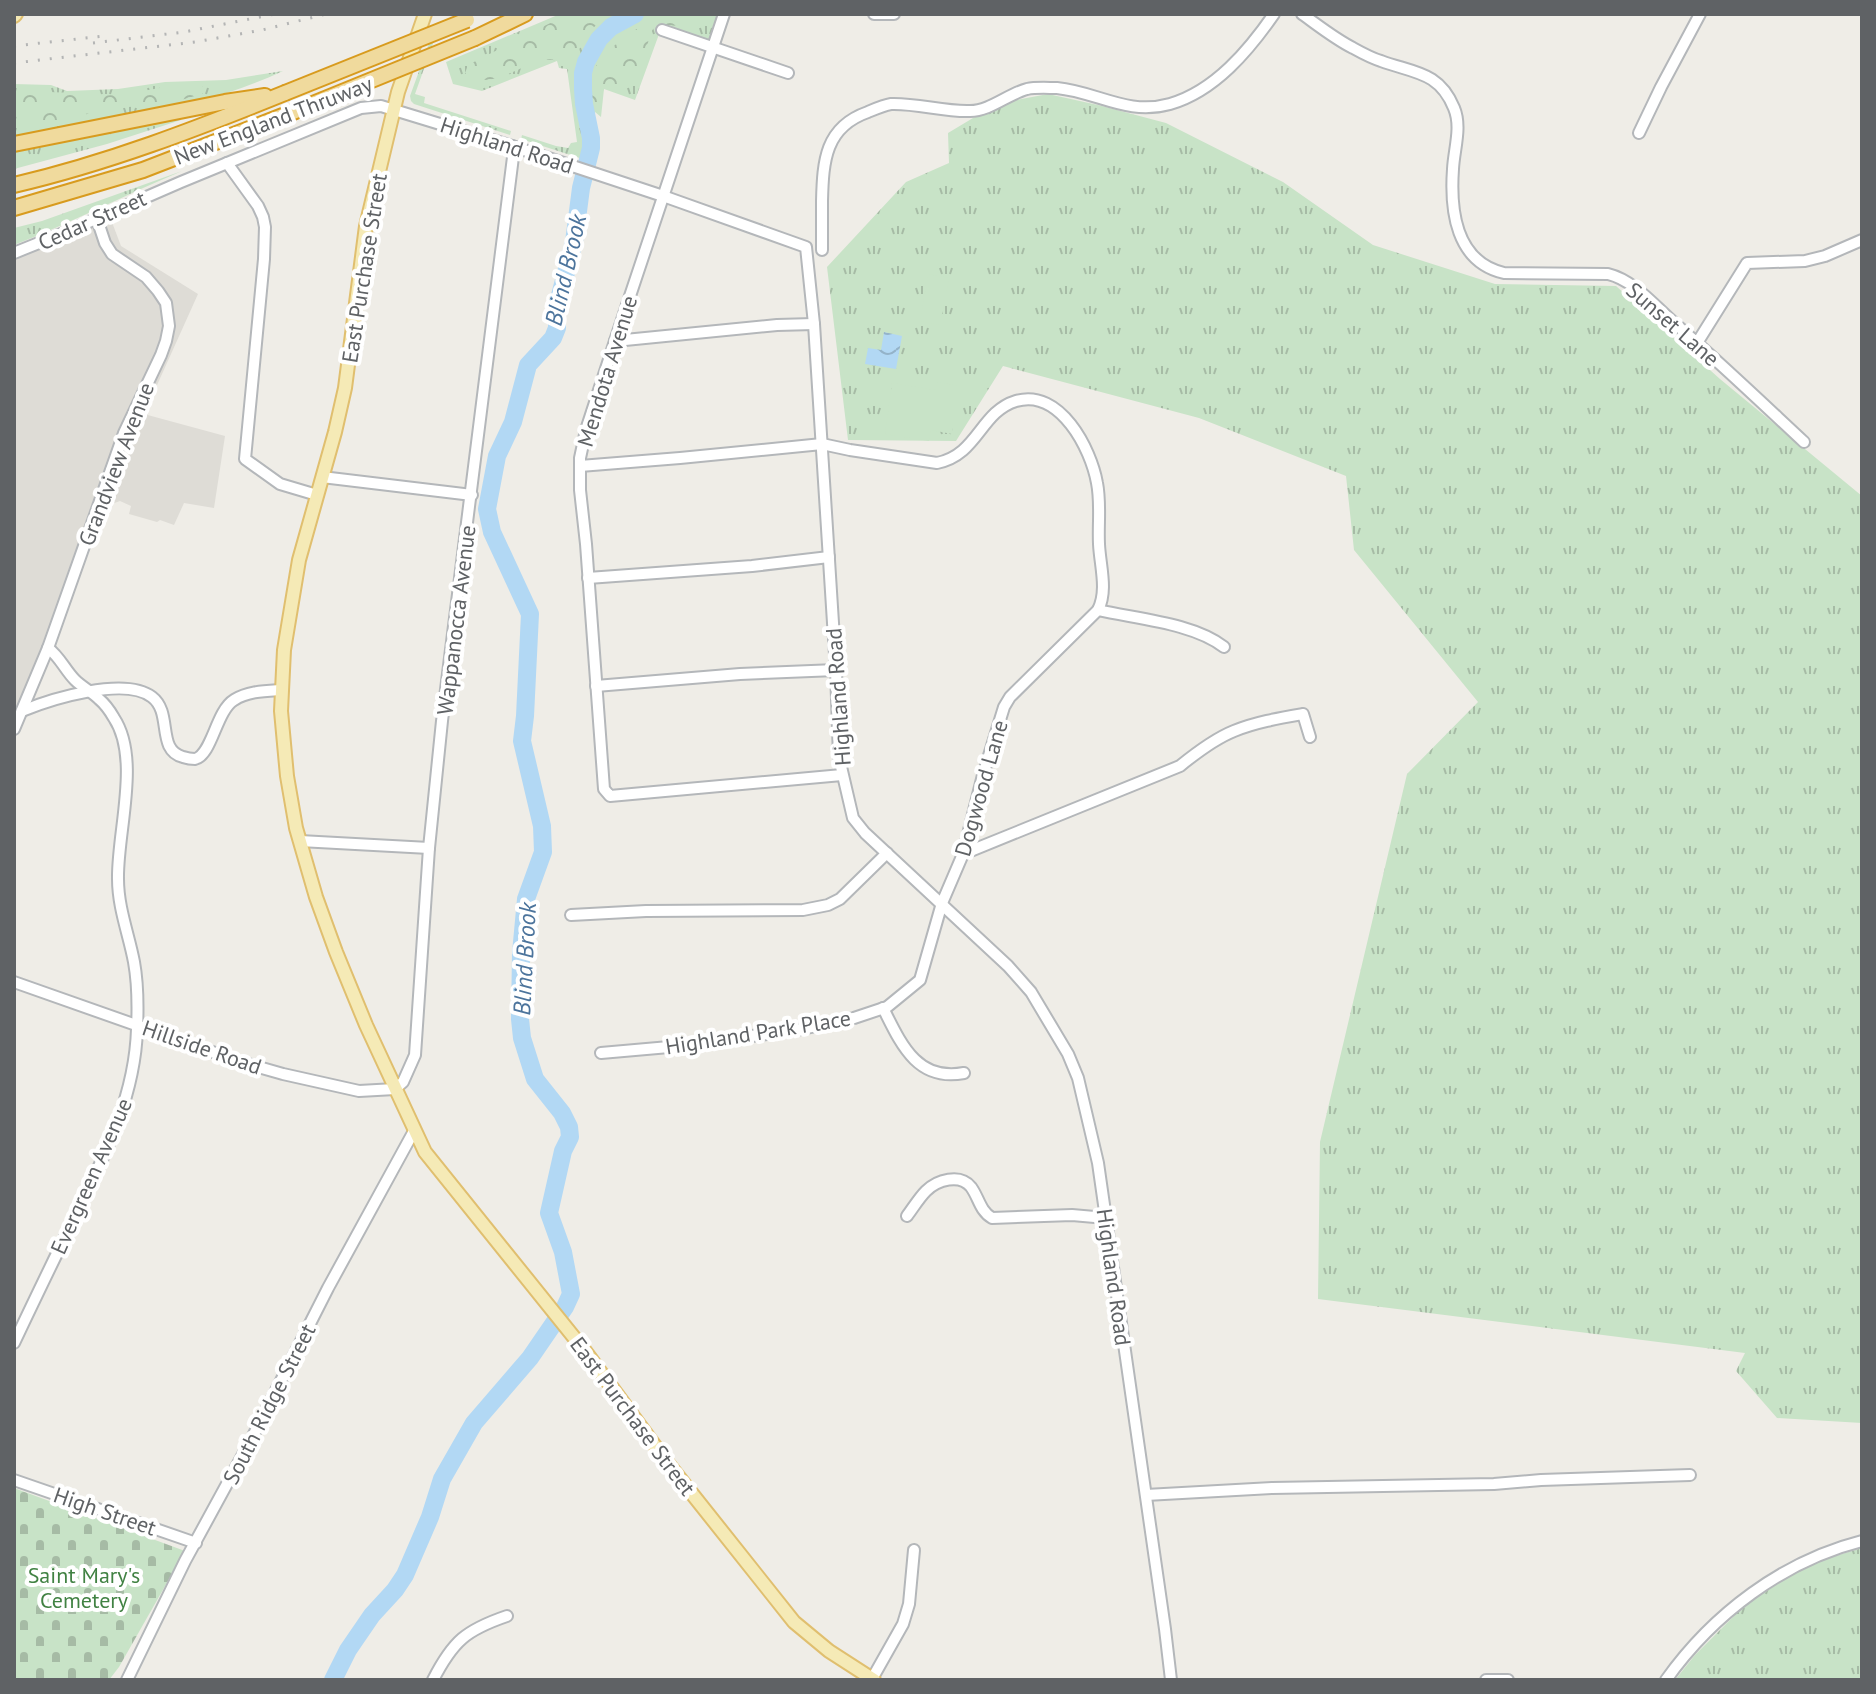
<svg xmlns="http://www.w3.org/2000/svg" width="1876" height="1694" font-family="'PT Sans',sans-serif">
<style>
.education{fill:#dedcd6}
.grass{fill:url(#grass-tufts)}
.forest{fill:url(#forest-crowns)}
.cemetery{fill:url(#cemetery-stones)}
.pitch{fill:#c8e3c7}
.water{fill:url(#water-waves)}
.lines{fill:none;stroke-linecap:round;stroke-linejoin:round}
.river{stroke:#b2d8f4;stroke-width:18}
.minor-casing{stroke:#b4b7ba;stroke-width:14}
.major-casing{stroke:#e0bf6f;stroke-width:16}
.highway-casing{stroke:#d89b1e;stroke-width:18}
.minor{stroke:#fff;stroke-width:10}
.major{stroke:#f5eab6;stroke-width:12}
.highway{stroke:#f0da9d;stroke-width:14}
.rail{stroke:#b4b5b5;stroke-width:3;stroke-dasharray:2 10;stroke-linecap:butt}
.highway-bridge-casing{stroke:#d89b1e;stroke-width:18;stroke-linecap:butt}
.highway-bridge{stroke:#f0da9d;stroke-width:14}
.labels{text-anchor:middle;stroke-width:8;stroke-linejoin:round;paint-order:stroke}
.street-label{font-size:22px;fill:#5f6265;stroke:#fff}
.park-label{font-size:22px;fill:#418243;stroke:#fff}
.water-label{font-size:24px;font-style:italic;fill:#4c749c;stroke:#fff}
</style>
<defs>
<pattern id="grass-tufts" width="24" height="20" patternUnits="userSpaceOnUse" patternTransform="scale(2)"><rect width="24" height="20" fill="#c8e3c7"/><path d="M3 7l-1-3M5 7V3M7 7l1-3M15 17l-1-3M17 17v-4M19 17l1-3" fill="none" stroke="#a6bba5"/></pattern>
<pattern id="forest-crowns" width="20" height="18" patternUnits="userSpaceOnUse" patternTransform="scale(2)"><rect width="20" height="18" fill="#c8e3c7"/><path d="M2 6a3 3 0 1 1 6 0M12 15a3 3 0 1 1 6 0" fill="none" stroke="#a6bba5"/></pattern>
<pattern id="cemetery-stones" width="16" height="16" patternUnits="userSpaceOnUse" patternTransform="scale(2)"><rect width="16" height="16" fill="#c8e3c7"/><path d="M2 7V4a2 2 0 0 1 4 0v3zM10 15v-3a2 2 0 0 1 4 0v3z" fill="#a6bba5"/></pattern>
<pattern id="water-waves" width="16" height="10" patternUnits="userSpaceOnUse" patternTransform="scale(2)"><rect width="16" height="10" fill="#b2d8f4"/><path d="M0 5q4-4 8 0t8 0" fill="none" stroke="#94b3c9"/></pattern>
</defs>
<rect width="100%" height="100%" fill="#efede7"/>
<polygon class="education" points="110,217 121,246 198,294 144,414 225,436 214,508 184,503 174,525 160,520 157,522 129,514 131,506 120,501 89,512 27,691 14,720 14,256"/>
<g class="grass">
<polygon points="560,14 720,14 710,39 706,41 662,26 635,100 604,89 595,112 595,163 521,139 522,135 556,146 568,148 571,143 577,142 567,69 559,68 557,61 482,91 453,84 446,62"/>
<polygon points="436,35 415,94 425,97 424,103 511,131 510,135 414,104 411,101 410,96 431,38"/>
<path d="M283 71C199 110 104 122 14 140V84L51 85 67 91 118 89 165 82 226 80Z"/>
<polygon points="1048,94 1098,105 1166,123 1283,182 1373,245 1495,284 1616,286 1720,379 1862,496 1862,1423 1777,1418 1736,1371 1745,1353 1318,1299 1320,1142 1407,774 1478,702 1354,550 1346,476 1199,418 1003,366 956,441 848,440 827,267 906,182 949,163 948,133 973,118 1011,101"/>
<polygon points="181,117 181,120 107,144 14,169 14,151"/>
<path d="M182 171C125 195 71 223 14 245V228L42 221Z"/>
<polygon points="1862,1548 1862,1680 1675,1680 1695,1655 1745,1605 1809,1564"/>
</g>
<g class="forest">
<path d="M568 14H616C581 31 581 40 573 76 568 70 562 61 553 60 527 57 491 95 465 73L468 65Z"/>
<path d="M660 14H706L705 18 687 26 656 25 651 32 638 78 624 85 611 86 604 89 601 117 595 112 589 110C578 61 625 37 660 14Z"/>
<path d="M194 83 205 87V93L164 105 128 107 89 113 64 120 39 121 14 118V97C47 86 80 97 114 95 141 93 167 85 194 83Z"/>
</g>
<polygon class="cemetery" points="14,1488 185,1551 119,1667 109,1680 14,1680"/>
<g class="pitch">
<polygon points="928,274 949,278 940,325 920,321"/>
<polygon points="937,382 960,386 952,434 931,430 929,441 885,434 892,383 935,390"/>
</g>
<polygon class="water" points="884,332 902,336 896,369 865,364 868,348 881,350"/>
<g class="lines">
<polyline class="river" points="333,1680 348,1650 372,1615 395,1590 405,1575 430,1517 442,1479 474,1423 530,1358 565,1307 571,1294 563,1252 549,1213 563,1151 570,1137 569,1127 562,1113 535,1079 522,1038 520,1019 521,953 526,899 543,852 542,826 522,741 525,716 530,614 492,532 487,509 497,456 513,422 528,365 553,338 557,328 557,307 574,242 581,188 591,148 591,138 584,104 583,89 583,73 586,62 599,39 611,27 635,14"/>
<g class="minor-casing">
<g id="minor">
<polyline points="724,14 615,341 586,430 580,458 580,490 586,544 604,789 610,796 842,775"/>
<polyline points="874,14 894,14"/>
<path d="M1302 14C1319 26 1335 39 1353 48 1362 53 1371 58 1381 61 1413 73 1439 71 1454 108 1462 127 1454 149 1453 169 1450 211 1456 262 1504 273L1608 274C1633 280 1653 304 1672 321 1717 360 1760 401 1804 442"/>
<polyline points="662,30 788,73"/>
<polyline points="1639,133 1661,87 1700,14"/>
<polyline points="227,163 258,206 263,217 265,227 264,259 245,459 280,484 317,495"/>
<path d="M822 250C822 233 822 217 822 201 823 161 825 127 868 112 875 109 884 105 891 104 917 103 944 112 970 111 990 111 1008 94 1027 89 1036 87 1048 88 1057 88 1098 92 1127 116 1170 104 1215 91 1249 50 1274 14"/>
<polyline points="14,253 66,232 181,182 361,108 381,106 512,146 663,196 806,247 814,324 836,670 839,758 853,818 865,833 1008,966 1031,992 1068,1054 1078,1078 1098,1163 1165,1629 1171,1680"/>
<polyline points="615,341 777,325 814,324"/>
<polyline points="1697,343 1747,263 1805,261 1825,256 1862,240"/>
<path d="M580 466 680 458 822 444 850 450 937 463C978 455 980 412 1016 401 1060 388 1091 449 1097 483 1101 503 1098 524 1099 544 1100 566 1108 590 1098 610L1010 697 1004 707 983 775 963 854 942 903 920 980 887 1007 854 1018 797 1030 669 1047 601 1053"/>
<polyline points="322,477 472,495"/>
<polyline points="588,578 752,566 829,557"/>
<path d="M1098 610C1137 619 1193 623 1224 647"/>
<polyline points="596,686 740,674 836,670"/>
<path d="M22 711C51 699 125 676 152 697 173 713 156 750 183 757 186 758 192 759 195 759 212 755 216 711 234 700 248 691 266 691 282 690"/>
<polyline points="14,729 48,648 124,433 161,355 166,341 169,326 166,303 158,291 146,277 112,254 105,243 97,219"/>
<polyline points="300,841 429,848"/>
<path d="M963 854 1180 766C1196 753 1214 739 1234 731 1256 722 1280 718 1303 714L1310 737"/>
<polyline points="571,915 646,911 803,910 828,905 840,899 887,853"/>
<polyline points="14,982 241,1062 283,1074 359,1091 395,1089 403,1082 415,1055 429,848 442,721 513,157 512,146"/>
<path d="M883 1008C901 1044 917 1082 964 1073"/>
<path d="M907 1216C913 1208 919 1198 926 1191 937 1180 960 1173 971 1187 979 1198 980 1211 992 1218L1072 1215 1106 1218"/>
<path d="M14 1343C33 1303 52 1263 72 1223 102 1161 135 1099 137 1029 138 1007 138 984 134 962 129 935 118 908 118 879 117 832 141 759 114 718 110 711 105 704 99 699 92 692 82 687 75 680 65 670 60 657 48 648"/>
<polyline points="14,1480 196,1543"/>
<polyline points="1146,1495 1272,1488 1494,1484 1541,1480 1690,1475"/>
<polyline points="872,1679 903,1624 909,1604 914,1550"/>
<polyline points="127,1680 185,1561 252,1438 328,1288 414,1131"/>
<path d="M433 1680C453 1641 466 1630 507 1616"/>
<polyline points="1486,1680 1508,1680"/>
<path d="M1666 1680C1713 1614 1783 1561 1862 1541"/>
</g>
</g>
<g class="major-casing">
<g id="major">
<polyline points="425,14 398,92 366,226 345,388 335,432 299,560 284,650 281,711 287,776 296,828 316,897 336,952 366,1025 425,1152 585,1351 666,1461 794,1622 829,1651 874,1680"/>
<polyline points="14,16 16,14"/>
</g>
</g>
<g class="highway-casing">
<g id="highway">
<polyline points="475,38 525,14"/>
<polyline points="14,144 225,102 265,96"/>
<path d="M14 185C108 163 196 129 285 93"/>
<polyline points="14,208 143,170 293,112"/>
</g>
</g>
<use href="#minor" class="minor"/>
<use href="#major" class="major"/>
<use href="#highway" class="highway"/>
<g class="rail">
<polyline points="93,43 184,32 275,14"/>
<polyline points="14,46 104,36"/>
<polyline points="14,63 195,42 262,30 326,14"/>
</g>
<g class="highway-bridge-casing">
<g id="highway-bridge">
<polyline points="285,93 467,20"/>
<polyline points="293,112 475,38"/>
</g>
</g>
<use href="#highway-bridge" class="highway-bridge"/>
</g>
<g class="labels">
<g class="street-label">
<text transform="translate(273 120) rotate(-21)" y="8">New England Thruway</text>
<text transform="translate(507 145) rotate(18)" y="8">Highland Road</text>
<text transform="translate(92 220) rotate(-24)" y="8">Cedar Street</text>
<text transform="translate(364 268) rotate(-81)" y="8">East Purchase Street</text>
<text transform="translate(1673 324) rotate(41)" y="8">Sunset Lane</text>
<text transform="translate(607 371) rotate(-73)" y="8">Mendota Avenue</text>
<text transform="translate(116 464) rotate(-69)" y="8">Grandview Avenue</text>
<text transform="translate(456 620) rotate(-83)" y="8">Wappanocca Avenue</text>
<text transform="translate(838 697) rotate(-94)" y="8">Highland Road</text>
<text transform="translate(981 788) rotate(-74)" y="8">Dogwood Lane</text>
<text transform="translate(758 1032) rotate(-9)" y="8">Highland Park Place</text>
<text transform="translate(202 1047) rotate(19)" y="8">Hillside Road</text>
<text transform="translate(91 1176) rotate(-66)" y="8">Evergreen Avenue</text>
<text transform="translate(1114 1277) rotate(82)" y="8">Highland Road</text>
<text transform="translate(269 1404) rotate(-63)" y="8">South Ridge Street</text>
<text transform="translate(633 1416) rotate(53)" y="8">East Purchase Street</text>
<text transform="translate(105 1511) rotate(19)" y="8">High Street</text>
</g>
<g class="park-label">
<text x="84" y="1583">Saint Mary's<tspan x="84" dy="25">Cemetery</tspan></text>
</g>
<g class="water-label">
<text transform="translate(566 270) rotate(-77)" y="8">Blind Brook</text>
<text transform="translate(525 959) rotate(-87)" y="8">Blind Brook</text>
</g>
</g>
<rect width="1876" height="1694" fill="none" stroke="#5f6265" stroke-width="32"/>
</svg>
